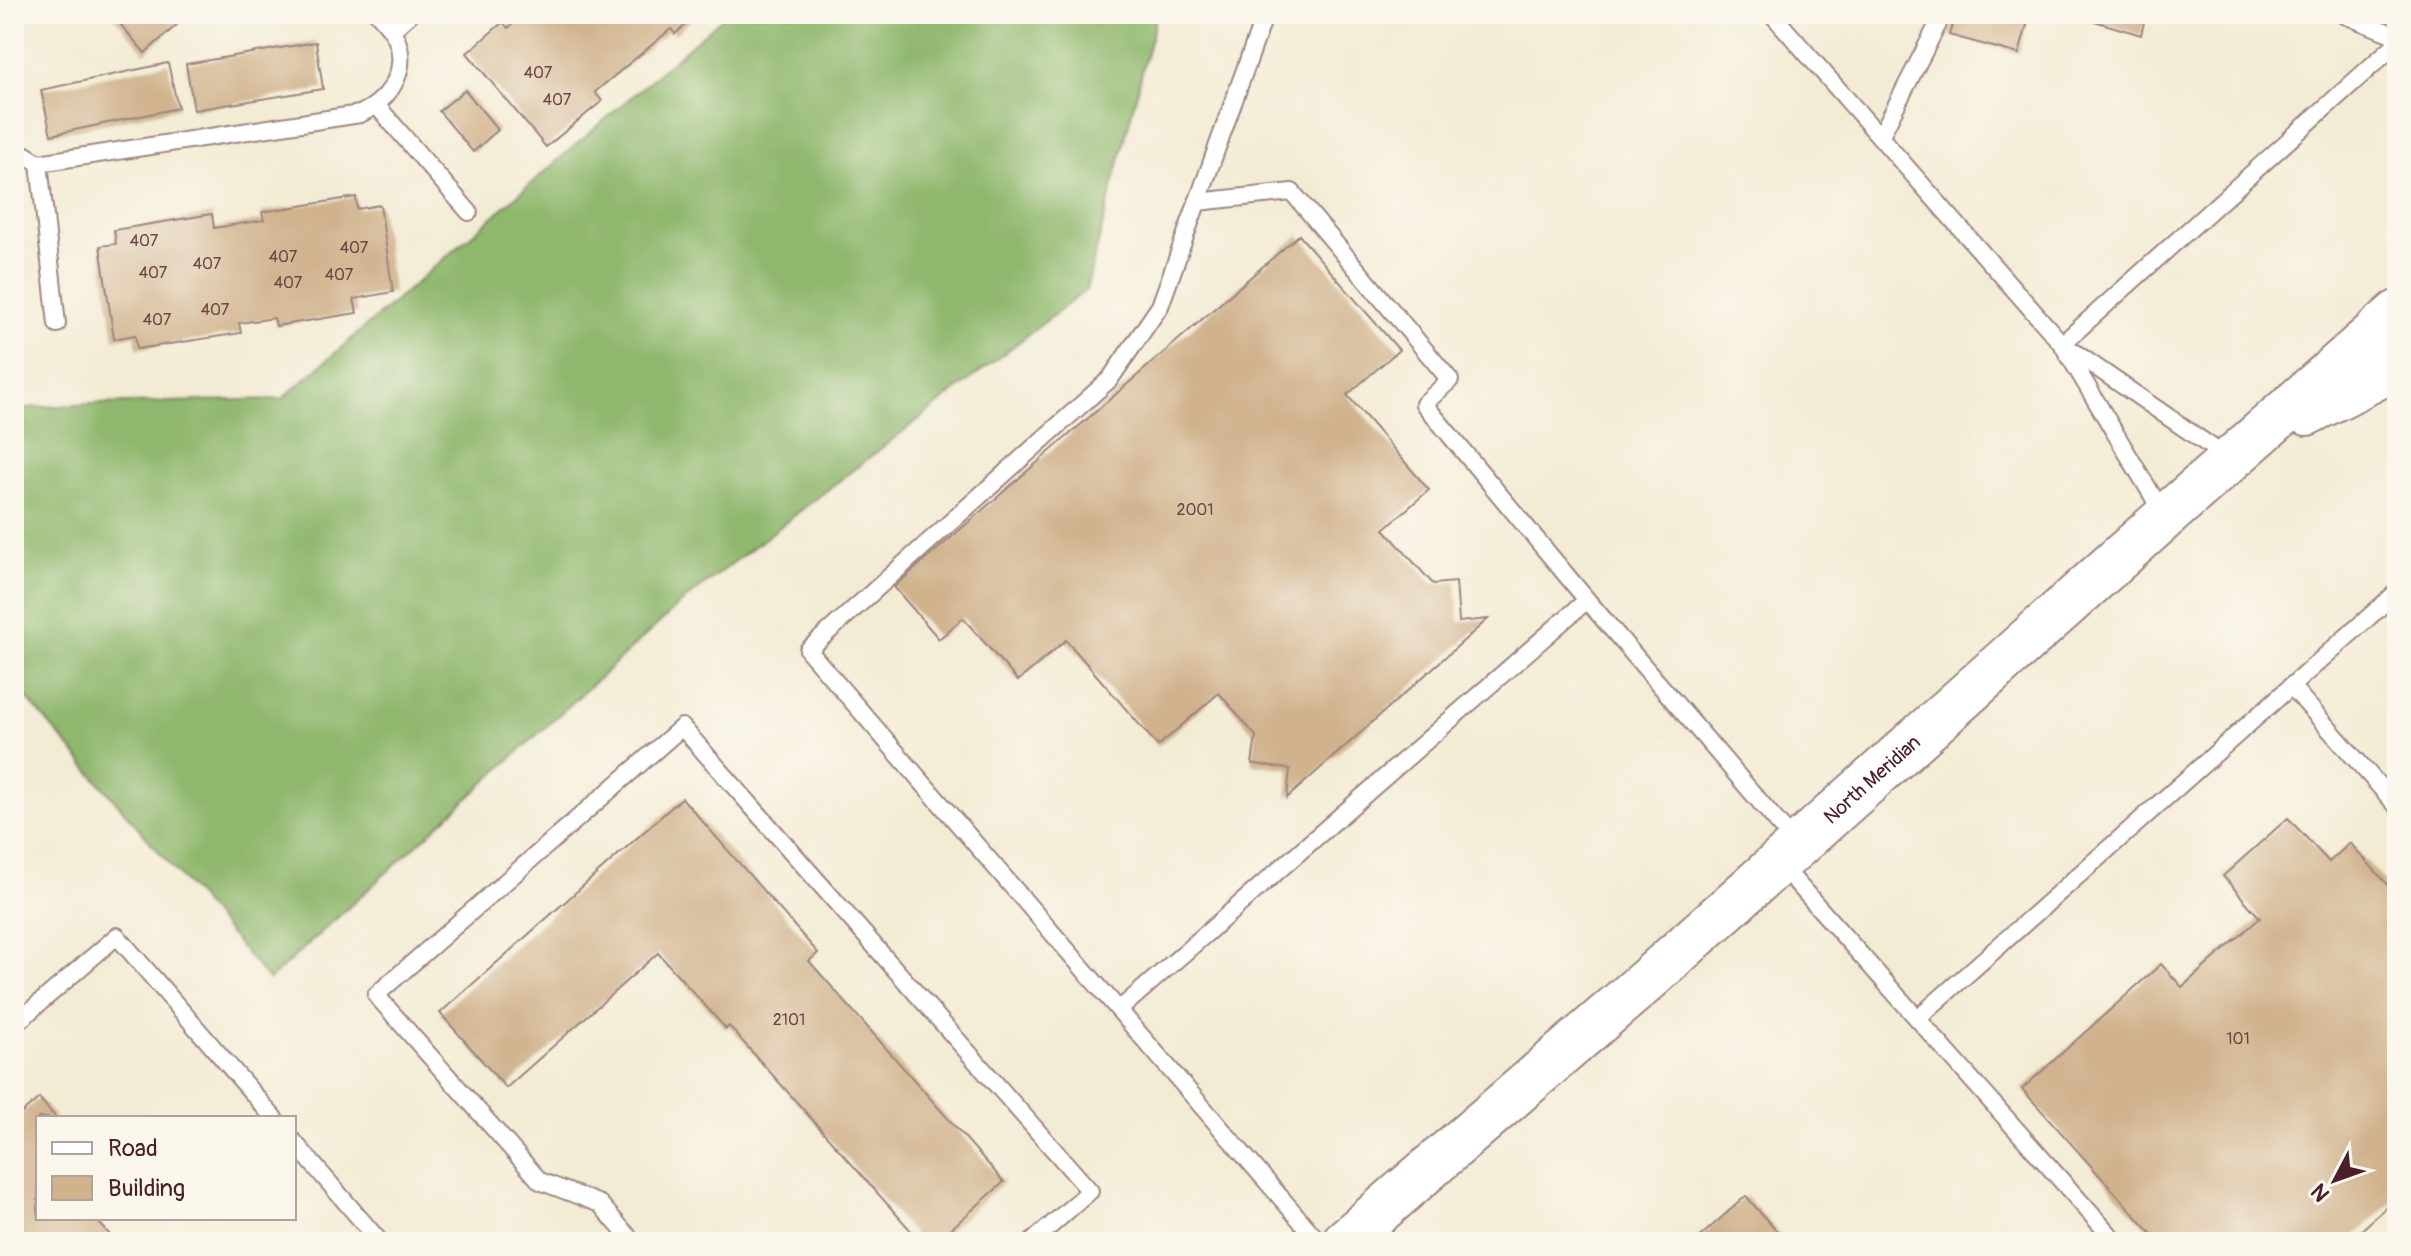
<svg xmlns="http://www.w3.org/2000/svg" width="2411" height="1256" font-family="Pangolin,sans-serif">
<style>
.forest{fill:#8fb76d;stroke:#6c6b4c;stroke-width:2}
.building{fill:#d0b28d}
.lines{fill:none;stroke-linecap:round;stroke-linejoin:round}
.lane-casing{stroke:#9e8680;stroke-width:20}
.primary-casing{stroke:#9e8680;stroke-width:48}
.lane{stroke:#fff;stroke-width:16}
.primary{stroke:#fff;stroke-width:44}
.labels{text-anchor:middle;stroke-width:8;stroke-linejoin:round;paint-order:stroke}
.number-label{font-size:16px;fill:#6c4444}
.street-label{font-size:20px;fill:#4a1f2b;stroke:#fbf7ec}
</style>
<rect width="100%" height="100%" fill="#fbf7ec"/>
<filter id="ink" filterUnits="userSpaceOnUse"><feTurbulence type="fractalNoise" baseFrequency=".0125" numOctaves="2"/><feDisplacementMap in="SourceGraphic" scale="16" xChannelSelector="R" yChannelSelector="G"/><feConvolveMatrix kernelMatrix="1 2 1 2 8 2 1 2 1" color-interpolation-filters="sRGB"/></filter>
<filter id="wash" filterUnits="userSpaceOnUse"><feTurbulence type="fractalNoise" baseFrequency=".006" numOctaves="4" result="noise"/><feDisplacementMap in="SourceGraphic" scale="32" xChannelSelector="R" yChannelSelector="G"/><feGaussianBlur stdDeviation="1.8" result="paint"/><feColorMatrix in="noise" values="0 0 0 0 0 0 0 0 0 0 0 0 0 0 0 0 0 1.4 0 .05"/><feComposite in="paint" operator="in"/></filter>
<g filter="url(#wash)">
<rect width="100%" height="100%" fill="#f3ecd5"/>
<polygon class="forest" points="727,14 1157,14 1086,290 681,603 269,980 14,683 14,416 27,408 92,404 282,399"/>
<g id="blocks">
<g class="building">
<polygon points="117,14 189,14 145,53 114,17"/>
<polygon points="525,14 699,14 675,34 671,29 595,92 602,101 546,147 467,53 503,22 508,28"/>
<polygon points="1955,14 2030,14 2019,54 1949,35"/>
<polygon points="2071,14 2146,14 2141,35"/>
<polygon points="316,42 323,89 194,110 186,64"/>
<polygon points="168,63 178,108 51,135 41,90"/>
<polygon points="465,90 498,130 473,152 439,111"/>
<polygon points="356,197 357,209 380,205 393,292 354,299 357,313 276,326 274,318 239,323 241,333 137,349 135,335 114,339 100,246 116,244 114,230 212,214 214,228 264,220 262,212"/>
<polygon points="1299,235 1399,350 1347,395 1429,490 1384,529 1433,584 1456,582 1459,622 1488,619 1287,798 1290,769 1252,764 1256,736 1219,693 1158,746 1066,640 1018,681 963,618 939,639 894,587"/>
<polygon points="682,798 818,953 809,961 1004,1182 936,1242 921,1242 729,1026 726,1029 658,953 506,1088 440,1013"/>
<polygon points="2288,818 2329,862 2350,843 2397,895 2397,1198 2348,1242 2159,1242 2022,1089 2161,964 2182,987 2260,918 2223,876"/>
<polygon points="39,1098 56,1118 38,1118 38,1218 95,1218 116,1242 14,1242 14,1120"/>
<polygon points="1746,1196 1786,1242 1694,1242"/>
</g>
</g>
</g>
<g filter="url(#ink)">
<use href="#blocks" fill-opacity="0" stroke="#9e8680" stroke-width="2"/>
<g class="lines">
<g class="lane-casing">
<g id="lane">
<polyline points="1265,14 1160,306 1110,379 808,650 1319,1242"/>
<polyline points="1772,14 2062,344 2164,515"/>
<polyline points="2342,14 2397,36"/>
<polyline points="392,30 410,14"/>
<polyline points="377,106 469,212"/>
<polyline points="1880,137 1938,24 1935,14"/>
<polyline points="14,148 39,163"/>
<polyline points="1197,202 1292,192 1450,380 1424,404 1587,600 1797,845"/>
<path d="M57 324 39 163 360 114C385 103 406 77 399 47 396 34 387 24 378 14"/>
<polyline points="2062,344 2397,43"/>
<polyline points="2067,347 2229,459"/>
<polyline points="2291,686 2397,806"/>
<polyline points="1780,864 2116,1242"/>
<polyline points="1119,1010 1587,600"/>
<polyline points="1918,1018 2397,592"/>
<polyline points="14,1025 117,936 274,1118"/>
<polyline points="294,1142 380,1242"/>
<polyline points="633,1242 600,1204 540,1181 376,995 682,727 1090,1191 1032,1242"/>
<polyline points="2394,1242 2397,1239"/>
</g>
</g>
<g class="primary-casing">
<g id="primary">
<polyline points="2307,413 2397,367"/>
<path id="s1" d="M1344 1242 1645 982 2165 517 2397 313"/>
</g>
</g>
<use href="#lane" class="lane"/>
<use href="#primary" class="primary"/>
</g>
</g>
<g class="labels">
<g class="number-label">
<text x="538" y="78">407</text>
<text x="557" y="105">407</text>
<text x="144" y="246">407</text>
<text x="354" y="253">407</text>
<text x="283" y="262">407</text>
<text x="207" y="269">407</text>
<text x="153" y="278">407</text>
<text x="339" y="280">407</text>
<text x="288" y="288">407</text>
<text x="215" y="315">407</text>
<text x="157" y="325">407</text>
<text x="1195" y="515">2001</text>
<text x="789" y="1025">2101</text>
<text x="2238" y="1044">101</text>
</g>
<g class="street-label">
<text dy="7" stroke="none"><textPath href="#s1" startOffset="702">North Meridian</textPath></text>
</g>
</g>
<rect width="2411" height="1256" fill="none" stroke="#fbf7ec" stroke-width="48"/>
<rect x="36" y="1116" width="260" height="104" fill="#fbf7ec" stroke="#b4a19f" stroke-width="2"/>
<rect x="52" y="1142" width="40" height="12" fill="#ffffff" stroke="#b4a19f" stroke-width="2"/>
<text x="108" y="1156" font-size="24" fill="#4a1f2b">Road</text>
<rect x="52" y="1176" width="40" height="24" fill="#d0b28d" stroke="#b4a19f" stroke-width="2"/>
<text x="108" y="1196" font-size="24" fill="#4a1f2b">Building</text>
<g transform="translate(2335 1180) rotate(229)" stroke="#fbf7ec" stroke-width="6" paint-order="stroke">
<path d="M0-6L14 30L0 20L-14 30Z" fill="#4a1f2b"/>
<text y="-12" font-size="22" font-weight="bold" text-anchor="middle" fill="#4a1f2b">N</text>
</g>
</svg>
